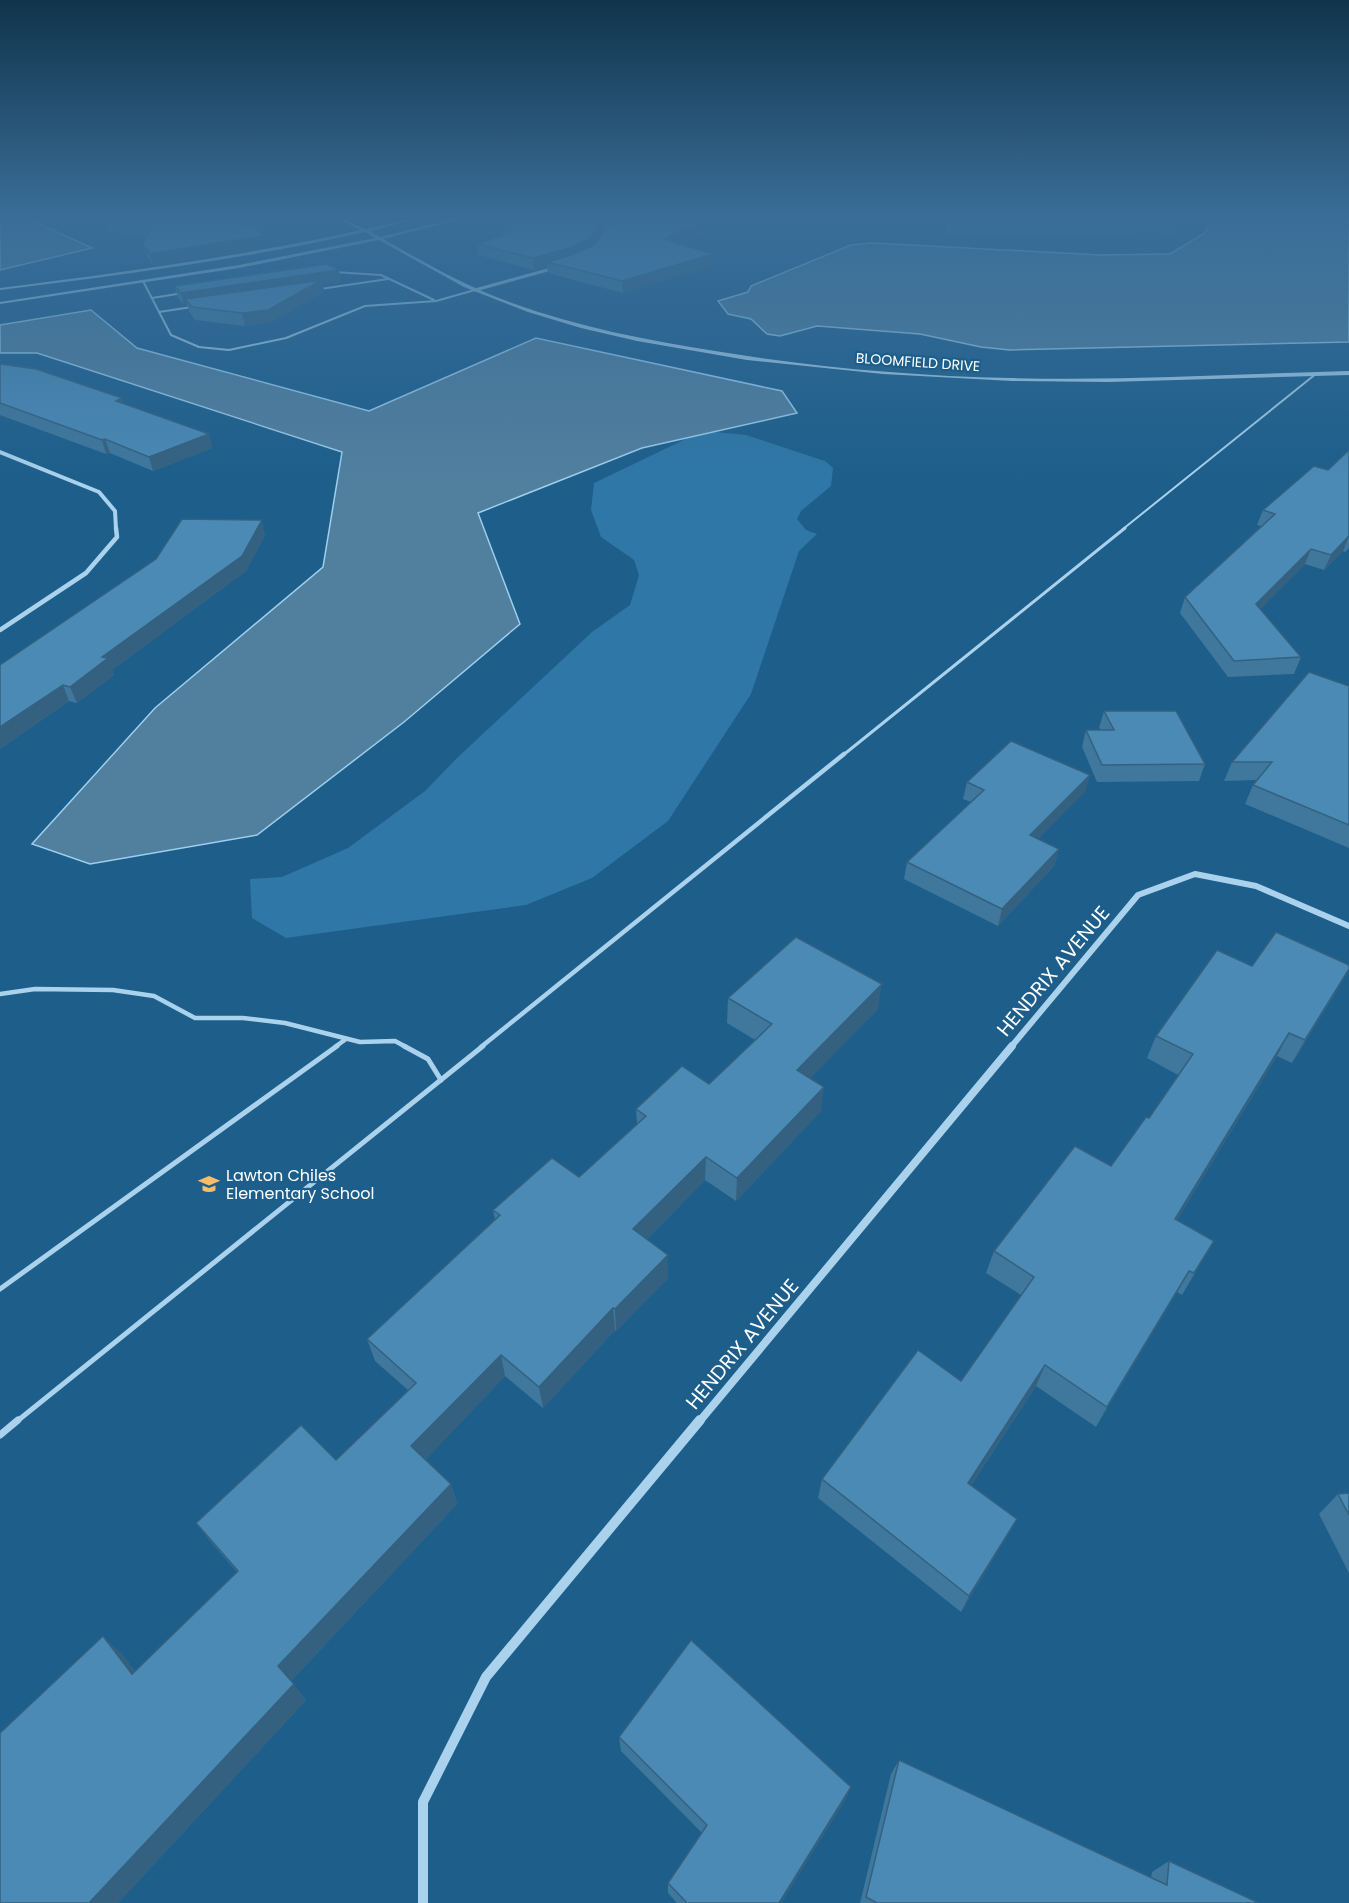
<svg xmlns="http://www.w3.org/2000/svg" width="1349" height="1903" font-family="Poppins,sans-serif">
<style>
.green{fill:#2e77a7}
.water{fill:#517f9e;stroke:#9dcfee;stroke-width:1.5}
.lines{fill:none;stroke-linecap:round;stroke-linejoin:round}
.service-far4{stroke:#aad2ec;stroke-width:2}
.service-far3{stroke:#aad2ec;stroke-width:3}
.service-far2{stroke:#aad2ec;stroke-width:4.5}
.service-far1{stroke:#aad2ec;stroke-width:5}
.service{stroke:#aad2ec;stroke-width:7}
.minor-far5{stroke:#aad2ec;stroke-width:3}
.minor-far4{stroke:#aad2ec;stroke-width:4}
.minor-far3{stroke:#aad2ec;stroke-width:4.5}
.minor-far2{stroke:#aad2ec;stroke-width:6}
.minor-far1{stroke:#aad2ec;stroke-width:8}
.minor{stroke:#aad2ec;stroke-width:10}
.tertiary{fill:#aad2ec;fill-rule:evenodd}
.wall{fill:#40779c}
.shaded-wall{fill:#34617f}
.building{fill:#4a8ab5;stroke:#34617f;stroke-width:1.5}
.labels{text-anchor:middle;stroke-width:4.5;stroke-linejoin:round;paint-order:stroke}
.far-street-label{font-size:14px;fill:#fff;stroke:#1d5e8b}
.poi-label{font-size:16px;fill:#fff;stroke:#1d5e8b;text-anchor:start}
.near-street-label{font-size:20px;fill:#fff;stroke:#1d5e8b}
</style>
<rect width="100%" height="100%" fill="#1d5e8b"/>
<polygon class="green" points="715,432 746,435 825,461 833,468 831,486 801,511 797,519 806,530 817,534 799,551 751,694 668,821 592,878 526,905 286,938 252,918 250,879 282,877 348,848 425,791 457,758 592,632 630,605 639,575 634,560 601,537 591,510 594,483 692,436"/>
<g class="water">
<polygon points="0,215 20,215 92,248 0,270"/>
<polygon points="1206,215 1349,215 1349,342 1010,350 981,347 920,334 817,326 780,336 767,334 751,319 728,314 718,301 748,292 751,286 851,245 872,243 1100,255 1170,254 1205,233 1211,221"/>
<polygon points="91,310 137,348 369,411 536,338 782,391 797,413 642,448 478,513 520,624 404,722 257,835 90,864 32,844 155,708 323,567 342,452 37,353 0,353 0,325"/>
</g>
<g class="lines">
<g class="service-far4">
<polyline points="334,272 381,275 434,300"/>
<polyline points="144,283 171,335 199,347 229,350 286,338 365,306 436,301 475,290"/>
<polyline points="320,289 388,279"/>
<polyline points="152,298 183,293"/>
<polyline points="159,312 192,307"/>
<polyline points="1123,529 1317,373"/>
</g>
<polyline class="service-far3" points="842,756 1125,528"/>
<g class="service-far2">
<polyline points="0,994 35,989 113,990 154,996 195,1018 243,1018 285,1023 360,1042 395,1041 406,1047"/>
<polyline points="335,1047 346,1039"/>
<polyline points="481,1047 844,754"/>
</g>
<g class="service-far1">
<polyline points="404,1046 428,1059 441,1080"/>
<polyline points="0,1289 337,1046"/>
<polyline points="16,1422 483,1046"/>
</g>
<polyline class="service" points="0,1435 18,1420"/>
<g class="minor-far5">
<polyline points="332,215 366,231"/>
<polyline points="475,290 555,268"/>
</g>
<polyline class="minor-far4" points="0,452 99,492 115,511 116,529"/>
<polyline class="minor-far3" points="0,630 86,573 117,537 116,528"/>
<polyline class="minor-far2" points="1011,1047 1138,895 1195,874 1256,886 1349,926"/>
<polyline class="minor-far1" points="699,1422 1012,1046"/>
<polyline class="minor" points="423,1903 423,1802 486,1677 700,1420"/>
<path class="tertiary" d="M426 215H433L370 231 380 237 470 215H477L383 239C425 263 467 287 512 303 578 327 646 340 715 351 812 367 912 376 1011 378 1124 381 1237 374 1349 371V375L1108 382 1012 381 883 374 747 360 637 341 581 328 528 312 464 287 379 240 239 268 0 304V302L239 265 375 238 365 232C245 259 123 275 0 290V288C143 270 286 250 426 215Z"/>
</g>
<g class="wall">
<polygon points="74,215 328,215 258,230 267,235 270,246 153,265 146,255 143,244 146,237 108,230 107,225 75,219"/>
<polygon points="500,215 742,215 679,244 713,254 713,265 623,293 548,273 547,266 534,270 478,255 477,244 501,236 501,228 509,225 500,223"/>
<polygon points="946,215 1169,215 1176,222 1173,233 1134,232 1134,234 1091,235 946,233"/>
<polygon points="341,282 323,284 324,292 271,322 245,326 195,320 189,311 187,305 184,305 178,298 175,286"/>
<polygon points="0,364 124,404 209,434 212,448 153,471 110,453 106,454 0,415"/>
<polygon points="1349,450 1349,548 1345,552 1343,551 1324,570 1305,564 1260,609 1301,657 1294,674 1228,677 1180,613 1185,597 1261,526 1257,525 1263,510 1328,470"/>
<polygon points="265,535 246,571 112,670 114,675 77,703 69,701 0,749 0,665"/>
<polygon points="1349,686 1349,848 1245,804 1253,785 1257,780 1224,781 1232,762"/>
<polygon points="1104,711 1205,764 1199,781 1097,782 1082,747 1086,730 1101,730 1099,728"/>
<polygon points="1090,775 1085,791 1038,839 1059,849 1054,866 998,926 904,879 907,862 971,802 963,799 967,782"/>
<polygon points="1252,966 1338,989 1292,1063 1277,1056 1177,1220 1214,1241 1182,1295 1177,1292 1096,1427 1036,1386 971,1485 1017,1519 1007,1536 961,1612 818,1498 822,1479 961,1381 1021,1295 986,1273 994,1251 1111,1166 1149,1118 1178,1075 1147,1058 1156,1036"/>
<polygon points="728,998 878,1009 810,1078 821,1111 736,1201 705,1180 647,1239 668,1278 616,1331 615,1330 543,1408 505,1376 425,1460 451,1484 457,1504 291,1681 306,1700 118,1903 0,1903 120,1652 135,1671 237,1572 210,1541 196,1523 336,1460 408,1390 375,1361 367,1339 495,1220 493,1210 579,1177 637,1124 636,1109 709,1084 755,1040 727,1023"/>
<polygon points="1349,1493 1349,1573 1319,1514 1338,1494"/>
<polygon points="619,1737 851,1787 845,1800 781,1903 677,1903 668,1893 668,1883 702,1833 621,1751"/>
<polygon points="899,1760 1151,1878 1152,1872 1169,1861 1259,1903 860,1903 891,1774"/>
</g>
<g class="shaded-wall">
<polygon points="276,215 328,215 244,233 242,222"/>
<polygon points="610,215 633,215 606,228 590,250 547,262 547,266 534,270 533,258"/>
<polygon points="719,215 742,215 664,250 664,239"/>
<polygon points="267,235 270,246 153,265 150,254"/>
<polygon points="713,254 713,265 623,293 622,281"/>
<polygon points="339,270 341,282 323,284 324,292 271,322 245,326 242,313 185,299 187,305 184,305 181,293"/>
<polygon points="122,398 127,412 116,401"/>
<polygon points="209,434 212,448 153,471 149,457"/>
<polygon points="105,439 110,453 106,454 102,440"/>
<polygon points="262,520 265,535 246,571 112,670 114,675 77,703 70,687 102,657"/>
<polygon points="1349,536 1343,551 1324,570 1331,555"/>
<polygon points="1311,549 1305,564 1250,620 1256,604"/>
<polygon points="63,685 69,701 0,749 0,727"/>
<polygon points="1090,775 1085,791 1026,852 1030,835"/>
<polygon points="1059,849 1054,866 998,926 1002,909"/>
<polygon points="1349,969 1338,989 1292,1063 1305,1040"/>
<polygon points="882,984 878,1009 795,1094 797,1070"/>
<polygon points="1289,1033 1277,1056 1164,1241 1175,1219"/>
<polygon points="824,1087 821,1111 736,1201 737,1178"/>
<polygon points="706,1157 705,1180 634,1252 633,1229"/>
<polygon points="668,1255 668,1278 616,1331 615,1309"/>
<polygon points="1189,1271 1177,1292 1096,1427 1107,1407"/>
<polygon points="613,1308 615,1330 543,1408 539,1387"/>
<polygon points="501,1355 505,1376 419,1467 411,1446"/>
<polygon points="1045,1365 1036,1386 960,1501 968,1483"/>
<polygon points="451,1484 457,1504 290,1682 278,1666"/>
<polygon points="1017,1519 1007,1536 961,1612 969,1596"/>
<polygon points="103,1636 120,1652 150,1690 132,1674"/>
<polygon points="294,1684 306,1700 118,1903 89,1903"/>
<polygon points="851,1787 845,1800 781,1903 779,1903"/>
</g>
<g class="building">
<polygon points="110,215 276,215 242,222 267,235 150,254 143,244 150,227 105,219 114,216"/>
<polygon points="509,215 610,215 606,217 589,239 569,248 533,258 477,244 514,231 501,228 528,219"/>
<polygon points="626,215 719,215 664,239 713,254 622,281 547,262 572,255 594,245 610,223"/>
<polygon points="948,215 1169,215 1176,222 1135,221 1136,223 1093,224 948,222"/>
<polygon points="327,264 339,270 181,293 175,286"/>
<polygon points="322,280 268,310 242,313 192,307 185,299"/>
<polygon points="0,364 36,369 122,398 116,401 209,434 149,457 105,439 102,440 0,403"/>
<polygon points="1349,450 1349,536 1331,555 1311,549 1256,604 1301,657 1234,661 1185,597 1275,514 1263,510 1314,466 1328,470"/>
<polygon points="182,519 262,520 242,556 102,657 108,658 70,687 63,685 0,727 0,665 156,559"/>
<polygon points="1309,672 1349,686 1349,825 1253,785 1272,762 1232,762"/>
<polygon points="1104,711 1176,711 1205,764 1102,765 1086,730 1114,730"/>
<polygon points="1011,741 1090,775 1030,835 1059,849 1002,909 907,862 984,790 967,782"/>
<polygon points="1276,932 1349,965 1349,969 1305,1040 1289,1033 1175,1219 1214,1241 1194,1273 1189,1271 1107,1407 1045,1365 968,1483 1017,1519 969,1596 822,1479 918,1350 961,1381 1034,1277 994,1251 1075,1146 1111,1166 1146,1117 1149,1118 1193,1054 1156,1036 1217,950 1252,966"/>
<polygon points="796,937 882,984 797,1070 824,1087 737,1178 706,1157 633,1229 668,1255 615,1309 613,1308 539,1387 501,1355 411,1446 451,1484 278,1666 294,1684 89,1903 0,1903 0,1733 103,1636 132,1674 238,1571 196,1523 301,1425 336,1460 416,1383 367,1339 500,1215 493,1210 552,1158 579,1177 646,1116 636,1109 682,1066 709,1084 772,1024 728,998"/>
<polygon points="1349,1493 1349,1515 1338,1494"/>
<polygon points="691,1640 851,1787 779,1903 687,1903 668,1883 707,1825 619,1737"/>
<polygon points="899,1760 1167,1885 1169,1861 1259,1903 877,1903 866,1897"/>
</g>
<linearGradient id="sky" x2="0" y2="1"><stop stop-color="#10344c"/><stop offset="0.45" stop-color="#3a6e98"/><stop offset="1" stop-color="#3a6e98" stop-opacity="0"/></linearGradient>
<rect width="1349" height="481" fill="url(#sky)"/>
<defs>
<g id="school-bare" transform="scale(1.62)"><path d="M0-5L7-2L0 1L-7-2ZM-4 1L0 2.5L4 1V4Q0 6-4 4Z" fill="#fbbb68" stroke="#1d5e8b" stroke-width="2.5" paint-order="stroke"/></g>
</defs>
<g fill-rule="evenodd">
<use href="#school-bare" x="209" y="1184"/>
</g>
<g class="labels">
<g class="far-street-label">
<text transform="translate(918 362) rotate(4)" y="5">BLOOMFIELD DRIVE</text>
</g>
<g class="poi-label">
<text x="226" y="1181">Lawton Chiles<tspan x="226" dy="18">Elementary School</tspan></text>
</g>
<g class="near-street-label">
<text transform="translate(1053 971) rotate(-50)" y="7">HENDRIX AVENUE</text>
<text transform="translate(742 1344) rotate(-50)" y="7">HENDRIX AVENUE</text>
</g>
</g>
</svg>
